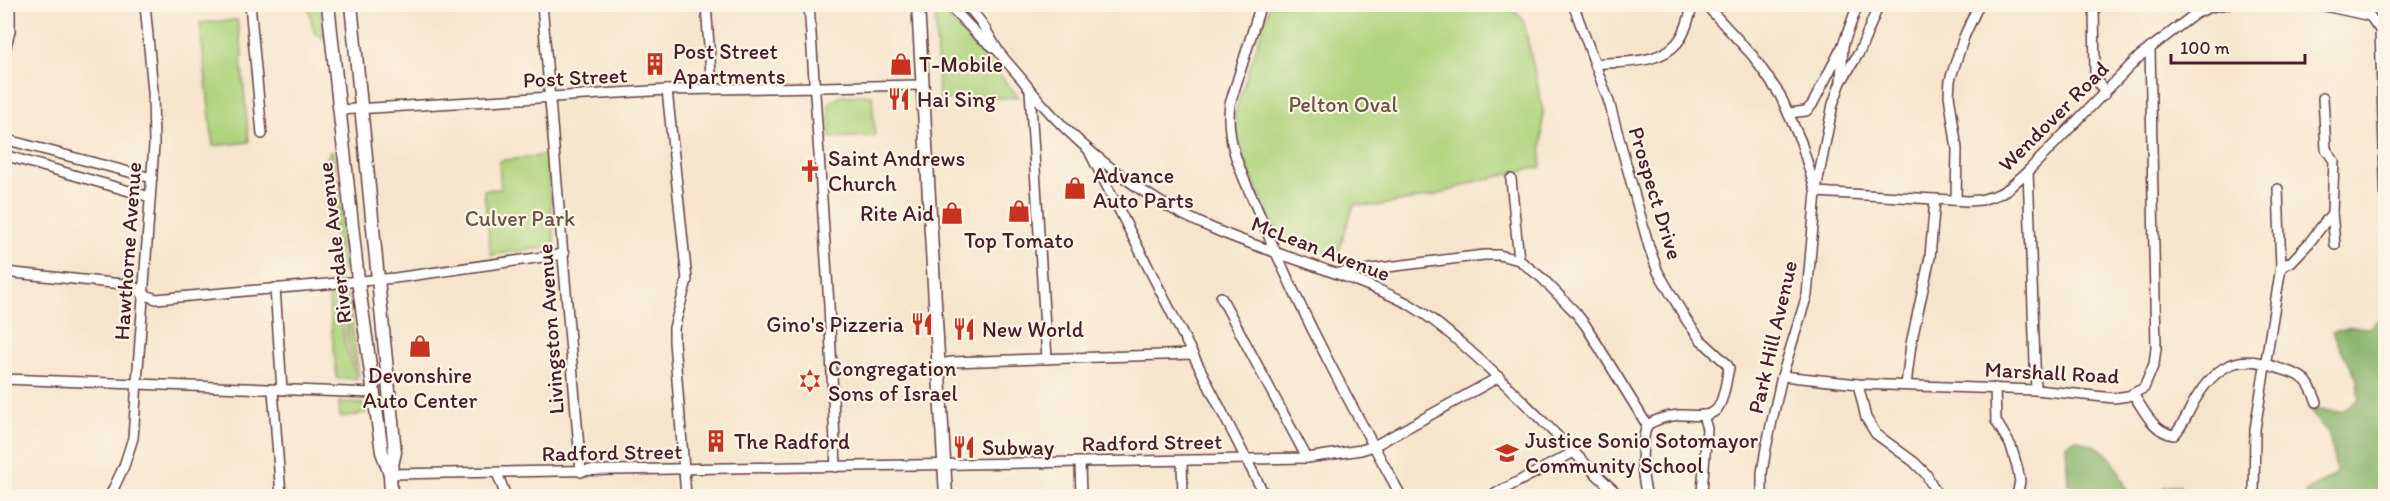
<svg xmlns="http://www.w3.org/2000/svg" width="2390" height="501" font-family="Itim,sans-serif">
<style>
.green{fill:#aed47e;stroke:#7c7a54;stroke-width:1.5}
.forest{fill:#8ab66d;stroke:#6a6a4c;stroke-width:1.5}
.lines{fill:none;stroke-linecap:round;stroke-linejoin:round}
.minor-casing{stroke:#643d43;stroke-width:12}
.major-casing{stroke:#643d43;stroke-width:15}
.minor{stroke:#fff;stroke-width:9}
.major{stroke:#fff;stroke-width:12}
.labels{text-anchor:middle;stroke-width:4.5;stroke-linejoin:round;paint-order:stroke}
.poi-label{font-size:22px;fill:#4a1f2b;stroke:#fcf5e5;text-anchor:start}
.street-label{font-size:22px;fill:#4a1f2b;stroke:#fcf5e5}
.park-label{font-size:22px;fill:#685544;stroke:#fcf5e5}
</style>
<rect width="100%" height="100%" fill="#fcf5e5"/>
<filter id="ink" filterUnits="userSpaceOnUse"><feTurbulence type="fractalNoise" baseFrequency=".0167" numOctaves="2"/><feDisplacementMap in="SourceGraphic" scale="12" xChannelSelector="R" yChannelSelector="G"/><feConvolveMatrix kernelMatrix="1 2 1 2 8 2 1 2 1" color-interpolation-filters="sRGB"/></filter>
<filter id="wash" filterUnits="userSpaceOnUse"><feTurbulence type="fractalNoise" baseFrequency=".008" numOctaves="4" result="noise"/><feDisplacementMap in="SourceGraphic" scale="24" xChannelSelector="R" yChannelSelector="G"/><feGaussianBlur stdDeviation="1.35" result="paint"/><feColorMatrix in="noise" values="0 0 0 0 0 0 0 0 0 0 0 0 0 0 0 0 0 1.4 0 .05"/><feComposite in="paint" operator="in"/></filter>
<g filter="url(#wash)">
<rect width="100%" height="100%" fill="#f6e5cc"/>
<g class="green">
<polygon points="308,5 321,5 324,39 314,32"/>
<path d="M1270 5H1507L1523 19 1543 110 1541 167 1477 181 1437 195 1376 206 1354 204 1337 257 1282 237C1271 227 1240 150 1236 132 1234 125 1235 117 1236 109Z"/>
<polygon points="935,11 943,11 1019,97 939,100"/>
<polygon points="237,20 243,57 241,58 249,142 213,146 200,23"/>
<polygon points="872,95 875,136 830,138 829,103 841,96"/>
<polygon points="330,152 333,152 347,259 335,237 330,169 326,161"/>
<polygon points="546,155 555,246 491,255 484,190 501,189 499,161"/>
<polygon points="334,241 345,262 343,270 332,273"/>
<polygon points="334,293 343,293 348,297 359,376 348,343 346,318"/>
<polygon points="328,294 331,294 342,316 345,345 357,378 337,379"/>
<polygon points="339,402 363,404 366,413 360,413 359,415 340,417"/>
</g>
<g class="forest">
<polygon points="2385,314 2385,496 2307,496 2305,492 2337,474 2329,434 2308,409 2342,412 2359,399 2357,379 2332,332 2352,327 2369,328"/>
<path d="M2076 439C2085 442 2095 445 2103 451 2118 461 2122 482 2130 496H2105L2103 491 2068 484 2066 445Z"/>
<polygon points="2180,486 2186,496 2153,496 2165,487"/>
</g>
</g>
<g filter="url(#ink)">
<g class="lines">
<g class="minor-casing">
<g id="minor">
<polyline points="250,4 262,134"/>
<polyline points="542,4 581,472"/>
<polyline points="706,4 712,88"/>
<polyline points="809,4 829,305 836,467"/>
<polyline points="948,4 978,35 997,50"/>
<path d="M965 4C983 21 986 32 999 52 1008 64 1019 75 1028 87 1061 129 1101 163 1146 193 1223 245 1322 261 1405 302 1429 315 1449 333 1470 351 1522 397 1568 450 1620 496"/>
<path d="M1261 4 1230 104C1224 144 1246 182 1261 218 1301 314 1351 405 1401 496"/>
<path d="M1573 4 1609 102 1649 247 1658 272 1687 321 1701 340 1726 363 1729 368C1726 380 1725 395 1719 406 1712 420 1692 414 1679 415 1668 416 1657 419 1647 425"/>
<polyline points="1705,4 1753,56 1780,95 1801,142 1816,192 1807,295 1782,376 1766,448 1762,473 1762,496"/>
<polyline points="2094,4 2095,76 2105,94"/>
<polyline points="2316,4 2370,16 2380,30 2386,206"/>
<polyline points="4,54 10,31 10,4"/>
<path d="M1594 64C1623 61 1665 66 1682 36 1687 27 1690 15 1693 4"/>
<polyline points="1841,80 1843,45 1858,4"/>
<polyline points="667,90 687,280 674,328 674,341 686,496"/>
<polyline points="1030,90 1047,359"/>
<polyline points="339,110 667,90 922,85"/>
<polyline points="1789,113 1806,111 1812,105 1843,45"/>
<polyline points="4,139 152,178"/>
<polyline points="1090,153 1265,496"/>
<polyline points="4,155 150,197"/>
<polyline points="2028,171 2036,390"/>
<polyline points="1511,179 1519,260"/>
<polyline points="1816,190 1833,104 1841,82 1860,51 1879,4"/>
<polyline points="1816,192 1967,201 1981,200 1999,194 2009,188 2028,171 2140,56 2195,14 2210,7 2227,4"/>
<polyline points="1956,200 1957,149 1949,95 1950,80 1964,37 1979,4"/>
<polyline points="2332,213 2335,245"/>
<polyline points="2281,267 2291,262 2309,243 2332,213 2334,161 2326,149 2323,98"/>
<polyline points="4,272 132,285 143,294 156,299 395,278 564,254"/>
<path d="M1339 273 1484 255H1499L1519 260 1542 278 1576 313 1586 326 1647 425C1640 447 1641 474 1647 496"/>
<polyline points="275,288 282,390"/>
<polyline points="1221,297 1307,458"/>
<polyline points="940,364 952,362 1192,354"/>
<polyline points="1782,376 1858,384 2036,390 2114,398 2128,396 2144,388 2154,364 2156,348 2150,48"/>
<polyline points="4,379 374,393"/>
<polyline points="1858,384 1866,418 1876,434 1914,462 1926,474 1938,496"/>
<polyline points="1906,385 1911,344 1930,257 1935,199"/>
<polyline points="1995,388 1996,421 2011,446 2017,466 2020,481 2017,496"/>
<polyline points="273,390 281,496"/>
<path d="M2133 394C2144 410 2153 432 2174 435 2184 425 2188 412 2195 400 2214 368 2237 353 2272 366 2282 370 2299 373 2306 381 2311 386 2314 396 2317 402"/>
<polyline points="1703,415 1707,429 1702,492 1705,496"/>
<polyline points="1182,461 1183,496"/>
<polyline points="1080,463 1081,496"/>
<polyline points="497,473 506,496"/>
<polyline points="390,474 1307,458 1361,450 1374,446 1499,377"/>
<polyline points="110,496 124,466 133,438 154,145 153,91 145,4"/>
<polyline points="1491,496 1572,453"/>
<polyline points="2254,496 2255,429 2281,267 2278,189"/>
</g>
</g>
<g class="major-casing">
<g id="major">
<polyline points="328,4 358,280 382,452 390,474"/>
<polyline points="351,4 395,452 390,474 391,496"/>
<polyline points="918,4 946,496"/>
</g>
</g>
<use href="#minor" class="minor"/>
<use href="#major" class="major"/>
</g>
</g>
<defs>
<g id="building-bare" transform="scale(1.8)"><path d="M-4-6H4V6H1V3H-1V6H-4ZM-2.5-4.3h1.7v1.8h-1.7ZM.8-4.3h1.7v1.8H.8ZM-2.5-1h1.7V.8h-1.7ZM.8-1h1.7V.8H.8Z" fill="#c8321e" stroke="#fcf5e5" stroke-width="2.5" paint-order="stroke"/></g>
<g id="shop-bare" transform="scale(1.8)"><path d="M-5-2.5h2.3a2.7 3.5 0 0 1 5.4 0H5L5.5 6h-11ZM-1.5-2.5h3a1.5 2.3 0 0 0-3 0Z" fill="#c8321e" stroke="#fcf5e5" stroke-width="2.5" paint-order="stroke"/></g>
<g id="restaurant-bare" transform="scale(1.8)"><path d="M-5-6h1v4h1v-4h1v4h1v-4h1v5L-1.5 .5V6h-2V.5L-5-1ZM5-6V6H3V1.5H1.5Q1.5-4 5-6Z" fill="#c8321e" stroke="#fcf5e5" stroke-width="2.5" paint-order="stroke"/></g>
<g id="church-bare" transform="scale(1.8)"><path d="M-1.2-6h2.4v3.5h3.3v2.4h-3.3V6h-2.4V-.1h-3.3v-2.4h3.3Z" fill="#c8321e" stroke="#fcf5e5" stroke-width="2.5" paint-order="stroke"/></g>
<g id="synagogue-bare" transform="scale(1.8)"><path d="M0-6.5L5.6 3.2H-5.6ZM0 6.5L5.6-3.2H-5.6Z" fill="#c8321e" stroke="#fcf5e5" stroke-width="2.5" paint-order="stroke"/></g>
<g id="school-bare" transform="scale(1.8)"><path d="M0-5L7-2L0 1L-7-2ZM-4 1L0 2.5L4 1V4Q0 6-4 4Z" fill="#c8321e" stroke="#fcf5e5" stroke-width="2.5" paint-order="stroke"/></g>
</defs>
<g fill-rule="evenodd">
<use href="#building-bare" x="655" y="64"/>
<use href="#shop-bare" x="901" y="64"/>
<use href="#restaurant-bare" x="899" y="99"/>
<use href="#church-bare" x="810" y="171"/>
<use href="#shop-bare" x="1075" y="188"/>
<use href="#shop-bare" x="1019" y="211"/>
<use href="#shop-bare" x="952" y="213"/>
<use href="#restaurant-bare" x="922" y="324"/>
<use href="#restaurant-bare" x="964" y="329"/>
<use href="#shop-bare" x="420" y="346"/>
<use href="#synagogue-bare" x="810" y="381"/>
<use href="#building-bare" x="716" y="441"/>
<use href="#restaurant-bare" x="964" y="447"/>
<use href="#school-bare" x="1507" y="453"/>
</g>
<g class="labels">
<g class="poi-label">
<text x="673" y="59">Post Street<tspan x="673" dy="25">Apartments</tspan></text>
<text x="919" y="72">T-Mobile</text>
<text x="917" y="107">Hai Sing</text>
<text x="828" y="166">Saint Andrews<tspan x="828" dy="25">Church</tspan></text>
<text x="1093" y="183">Advance<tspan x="1093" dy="25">Auto Parts</tspan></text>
<text x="934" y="221" text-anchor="end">Rite Aid</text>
<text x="1019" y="248" text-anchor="middle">Top Tomato</text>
<text x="904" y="332" text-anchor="end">Gino's Pizzeria</text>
<text x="982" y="337">New World</text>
<text x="828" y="376">Congregation<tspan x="828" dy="25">Sons of Israel</tspan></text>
<text x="420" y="383" text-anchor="middle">Devonshire<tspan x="420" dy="25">Auto Center</tspan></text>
<text x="1525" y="448">Justice Sonio Sotomayor<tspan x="1525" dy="25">Community School</tspan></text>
<text x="734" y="449">The Radford</text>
<text x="982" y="455">Subway</text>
</g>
<g class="street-label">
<text transform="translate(575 77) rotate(-3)" y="8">Post Street</text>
<text transform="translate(2053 116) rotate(-45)" y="8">Wendover Road</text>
<text transform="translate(1656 193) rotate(73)" y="8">Prospect Drive</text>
<text transform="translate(334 243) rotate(-97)" y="8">Riverdale Avenue</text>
<text transform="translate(1321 248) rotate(21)" y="8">McLean Avenue</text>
<text transform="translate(127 251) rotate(-86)" y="8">Hawthorne Avenue</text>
<text transform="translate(550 329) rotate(-94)" y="8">Livingston Avenue</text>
<text transform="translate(1772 337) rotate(-77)" y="8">Park Hill Avenue</text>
<text transform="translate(2052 372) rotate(3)" y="8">Marshall Road</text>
<text transform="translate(1152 442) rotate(-1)" y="8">Radford Street</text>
<text transform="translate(612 452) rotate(-1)" y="8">Radford Street</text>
</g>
<g class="park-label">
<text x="1343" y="112">Pelton Oval</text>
<text x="520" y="226">Culver Park</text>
</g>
</g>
<rect width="2390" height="501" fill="none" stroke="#fcf5e5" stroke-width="24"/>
<path d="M2171 54v9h134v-9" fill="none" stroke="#4a1f2b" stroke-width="3"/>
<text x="2180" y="54" font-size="18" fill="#4a1f2b" stroke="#fcf5e5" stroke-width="4.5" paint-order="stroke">100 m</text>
</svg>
